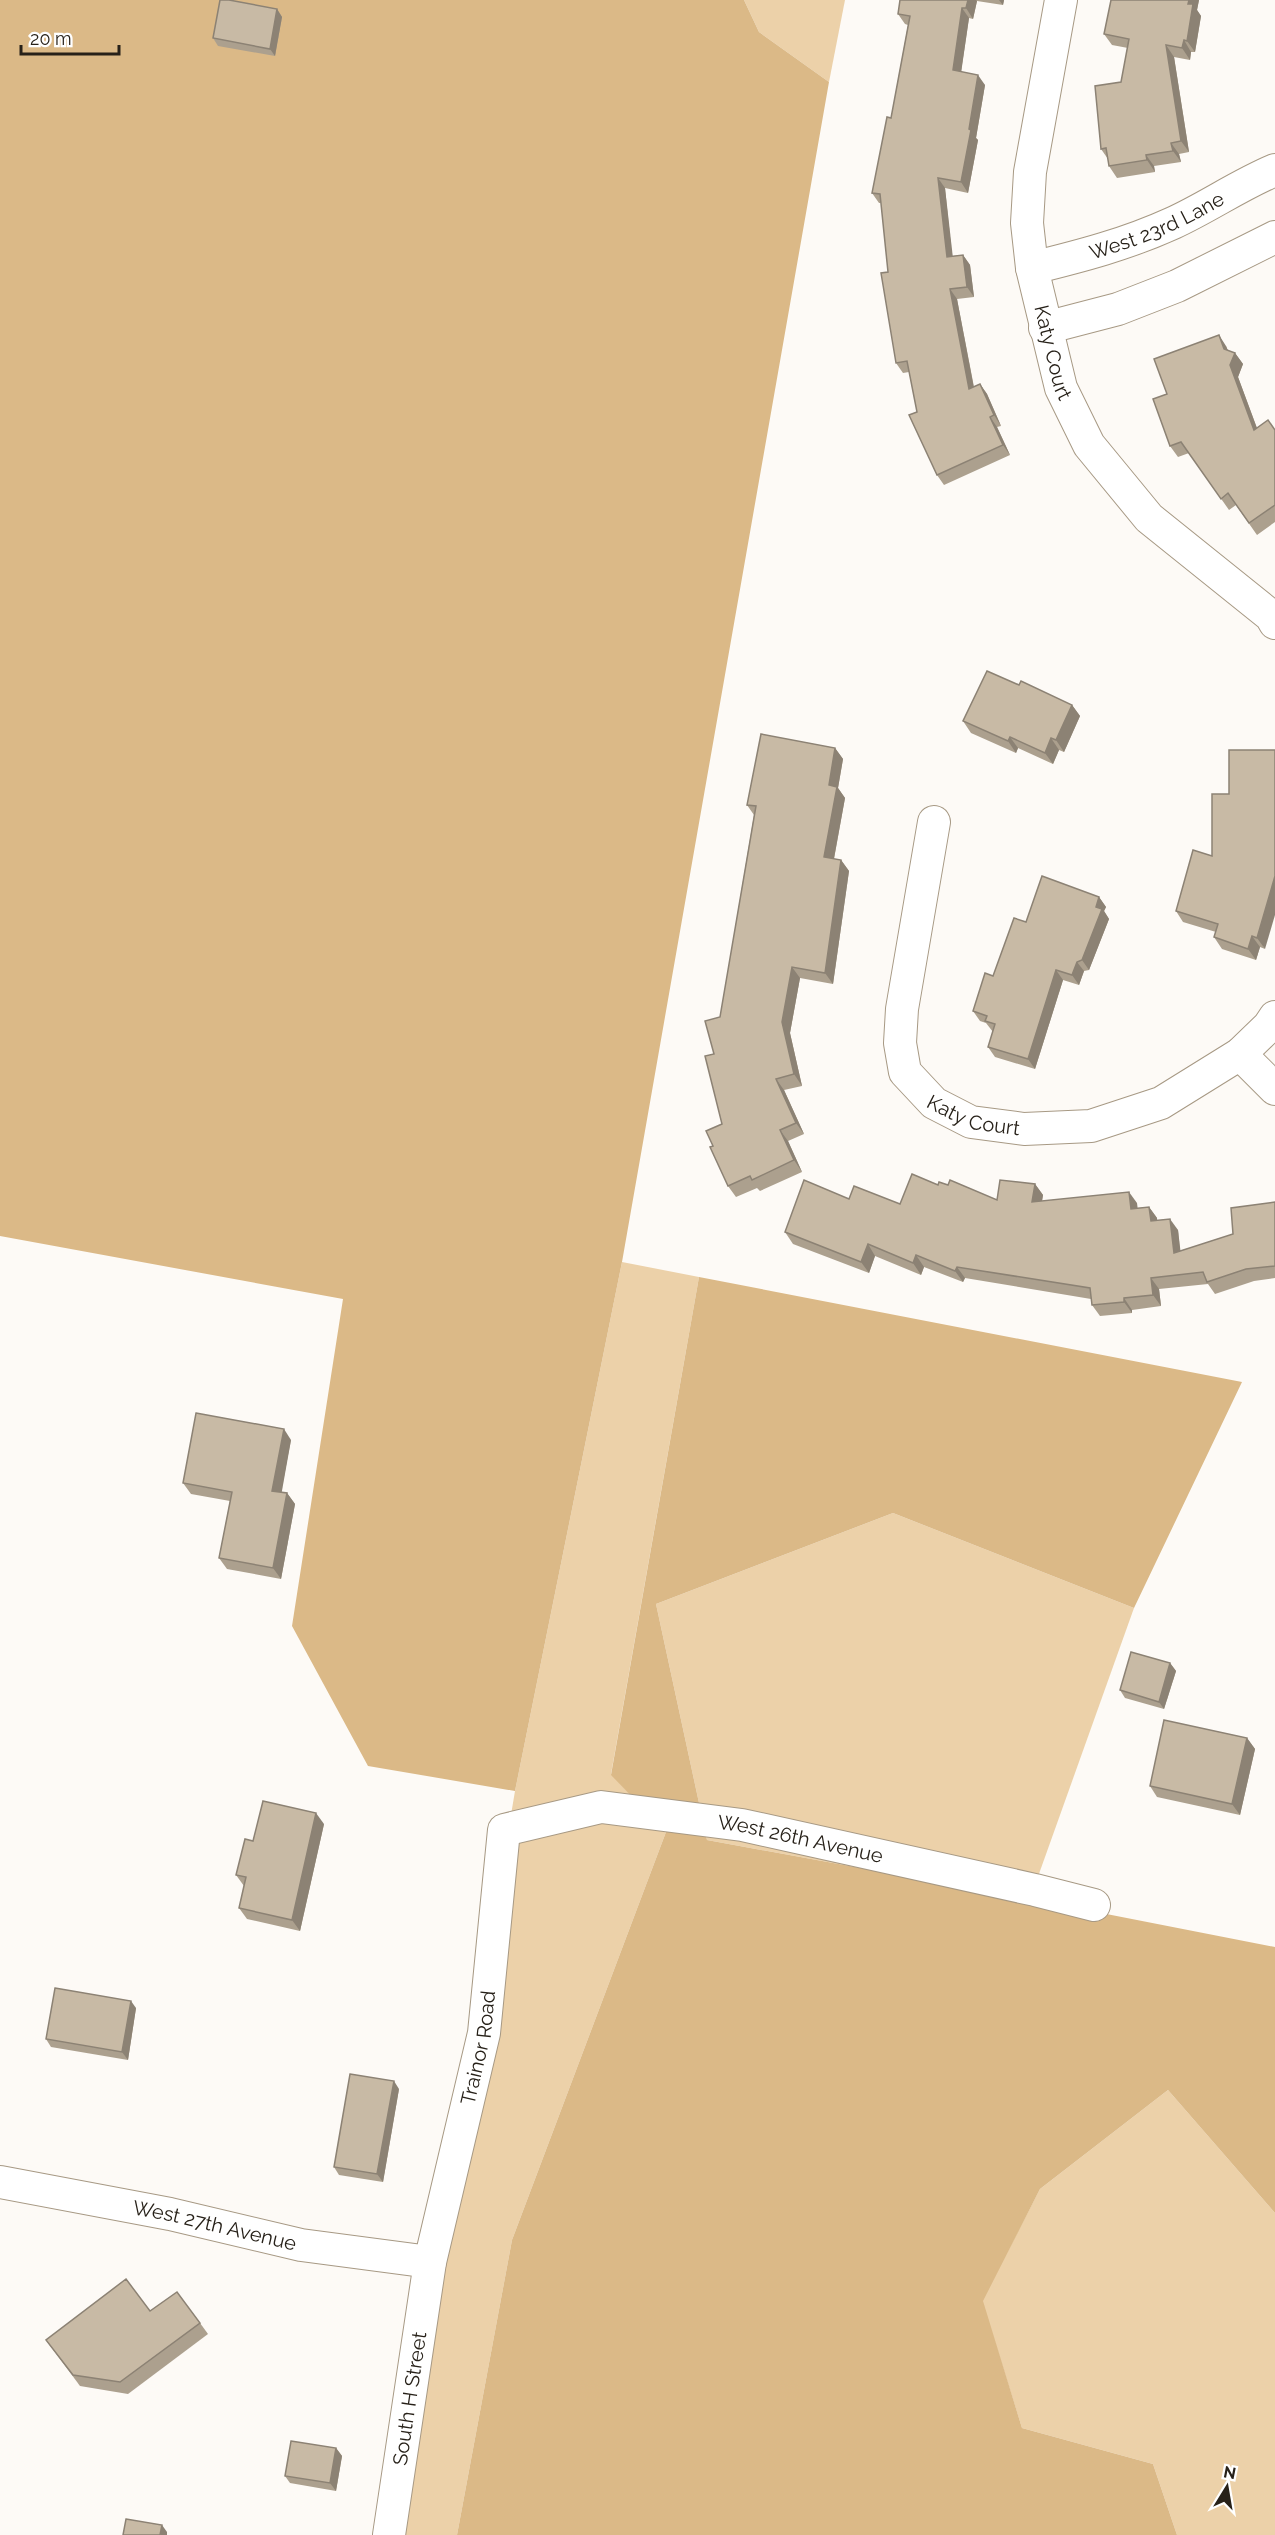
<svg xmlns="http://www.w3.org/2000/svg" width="1275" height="2535" font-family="Raleway,sans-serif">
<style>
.green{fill:#ecd1a9}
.forest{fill:#dbb987}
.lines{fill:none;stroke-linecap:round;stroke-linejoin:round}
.minor-casing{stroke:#a79984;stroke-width:34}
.minor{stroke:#fff;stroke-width:32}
.wall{fill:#aca08e}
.shaded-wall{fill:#8c8274}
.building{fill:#c8baa5;stroke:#8c8274;stroke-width:1.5}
.labels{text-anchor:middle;stroke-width:5;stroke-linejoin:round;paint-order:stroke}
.street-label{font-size:20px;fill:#272119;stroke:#fff}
</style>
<rect width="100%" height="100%" fill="#fdfaf6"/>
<g class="green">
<polygon points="744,0 845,0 829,82 759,32"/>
<polygon points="622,1262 699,1277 611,1774 666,1832 512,2240 457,2535 390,2535 515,1791"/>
<polygon points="893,1513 1134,1608 1030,1899 707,1840 656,1604"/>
<polygon points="1168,2090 1275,2213 1275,2535 1177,2535 1153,2464 1022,2428 982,2301 1040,2189"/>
</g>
<g class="forest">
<polygon points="0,0 744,0 759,32 829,82 622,1262 515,1791 368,1766 292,1626 343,1299 0,1236"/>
<polygon points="699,1277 1242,1382 1134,1608 893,1513 656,1604 707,1840 1030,1899 1275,1947 1275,2213 1168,2090 1040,2189 983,2301 1022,2428 1153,2464 1177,2535 457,2535 512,2240 666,1832 611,1775"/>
</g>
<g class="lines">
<g class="minor-casing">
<g id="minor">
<path id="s1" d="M1061 0 1030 172 1027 223 1032 268 1061 388 1089 445 1149 518 1271 616 1275 623"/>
<path id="s2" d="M1032 268C1081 256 1127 244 1173 223 1208 207 1239 185 1275 170"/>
<polyline points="1045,328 1118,309 1177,286 1275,237"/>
<path id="s3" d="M934 822 902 1009 900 1043 905 1072 934 1103 971 1122 1024 1129 1091 1126 1161 1103 1240 1054 1269 1026 1275 1017"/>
<polyline points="1240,1054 1275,1089"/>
<path id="s4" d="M0 2182 170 2214 301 2245 430 2262"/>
<path id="s5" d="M389 2535 430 2262 484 2033 504 1830 601 1807 742 1825 1035 1890 1094 1905"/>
</g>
</g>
<use href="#minor" class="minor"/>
</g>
<g class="wall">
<polygon points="900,0 1004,0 1003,5 977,1 973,19 969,18 961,72 985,85 976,138 978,140 968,193 945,188 952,256 963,255 970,265 974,297 957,299 974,387 980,384 987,394 1001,426 997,427 1010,455 944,485 937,475 917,412 909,372 903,373 896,363 888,272 881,203 879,203 872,193 891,118 908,25 905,24 898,14"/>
<polygon points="1111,0 1199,0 1197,10 1201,16 1195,52 1191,52 1190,60 1174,57 1189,152 1179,154 1181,162 1154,166 1155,172 1117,178 1109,166 1108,159 1101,149 1121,82 1128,48 1112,45 1104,34"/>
<polygon points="277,9 282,17 275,56 218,46 213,38"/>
<polygon points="1226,346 1228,351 1235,353 1243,364 1238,377 1257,428 1275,430 1275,522 1257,535 1236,505 1229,510 1189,453 1178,457 1170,446 1167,394"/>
<polygon points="1019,685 1072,705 1080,716 1064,752 1059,750 1053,764 1018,748 1016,753 971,733 963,721"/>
<polygon points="835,748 843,759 838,788 845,798 834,859 841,860 849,871 833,984 800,978 790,1033 802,1086 784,1090 804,1134 788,1141 802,1172 760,1191 757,1188 736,1197 728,1186 713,1146 722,1124 714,1054 754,815 747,805"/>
<polygon points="1212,856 1265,949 1260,947 1256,960 1222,949 1214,937 1216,932 1183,922 1176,911"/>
<polygon points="1099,897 1106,907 1104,911 1109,919 1089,970 1084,971 1079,985 1063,980 1035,1069 995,1057 988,1047 993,1032 986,1023 980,1021 973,1011 1026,922"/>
<polygon points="1035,1184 1043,1195 1042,1201 1137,1203 1137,1208 1149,1207 1157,1218 1157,1221 1178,1230 1180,1251 1233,1234 1275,1202 1275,1278 1254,1281 1215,1294 1208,1284 1159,1289 1161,1306 1132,1310 1132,1313 1100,1316 1092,1305 1091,1299 965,1278 963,1282 924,1267 921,1275 875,1256 869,1273 793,1244 785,1232 849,1199 900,1204 938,1185 948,1185 997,1200"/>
<polygon points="291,1440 281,1492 287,1493 295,1504 281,1579 227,1569 219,1558 230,1501 191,1494 183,1483"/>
<polygon points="1170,1663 1176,1671 1164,1709 1125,1698 1120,1690"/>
<polygon points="1247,1738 1255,1749 1240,1815 1157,1797 1150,1786"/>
<polygon points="324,1824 300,1931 247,1919 239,1908 244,1886 236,1875 253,1841"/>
<polygon points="136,2008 128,2060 51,2047 46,2039"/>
<polygon points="399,2089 383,2182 339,2175 334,2167"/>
<polygon points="150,2311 200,2323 208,2334 128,2394 80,2386 46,2340"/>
<polygon points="336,2448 342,2456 336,2491 290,2483 285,2476"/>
</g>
<g class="shaded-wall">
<polygon points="968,0 976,0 977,1 973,19 966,8"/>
<polygon points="999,0 1004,0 1003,5"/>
<polygon points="1189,0 1199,0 1197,10 1201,16 1195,52 1187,41"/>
<polygon points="962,8 969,18 960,80 953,70"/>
<polygon points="277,9 282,17 275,56 270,49"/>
<polygon points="1184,40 1191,52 1190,60 1182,48"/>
<polygon points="1166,45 1174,57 1189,152 1181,141"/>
<polygon points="978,75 985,85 976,138 978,140 968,193 961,182 969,129"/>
<polygon points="1171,143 1179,154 1181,162 1173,151"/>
<polygon points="1146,155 1154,166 1155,172 1147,160"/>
<polygon points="938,178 945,188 954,267 947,257"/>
<polygon points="963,255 970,265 974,297 967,287"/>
<polygon points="950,289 957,299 976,399 969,389"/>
<polygon points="1219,335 1226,346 1232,360 1235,353 1243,364 1238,377 1262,442 1254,430"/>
<polygon points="980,384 987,394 1001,426 994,415"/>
<polygon points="990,417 997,427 1010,455 1003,445"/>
<polygon points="1072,705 1080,716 1064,752 1056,740"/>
<polygon points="1010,737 1018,748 1016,753 1008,741"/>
<polygon points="1051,738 1059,750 1053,764 1045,753"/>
<polygon points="835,748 843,759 838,788 845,798 832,869 824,857 829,785"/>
<polygon points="841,860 849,871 833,984 825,973"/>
<polygon points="1275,876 1275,915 1265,949 1257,938"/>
<polygon points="1099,897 1106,907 1104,911 1109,919 1089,970 1082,960"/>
<polygon points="1252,936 1260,947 1256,960 1248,949"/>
<polygon points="1077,962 1084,971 1079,985 1072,975"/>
<polygon points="792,967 800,978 790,1033 802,1086 794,1074 782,1022"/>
<polygon points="1056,970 1063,980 1035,1069 1028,1059"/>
<polygon points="776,1079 784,1090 804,1134 796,1123"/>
<polygon points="780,1130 788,1141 802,1172 794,1160"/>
<polygon points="1035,1184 1043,1195 1040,1213 1032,1202"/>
<polygon points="1129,1192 1137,1203 1139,1220 1131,1209"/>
<polygon points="1149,1207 1157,1218 1158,1233 1151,1221"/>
<polygon points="1170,1219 1178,1230 1182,1264 1174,1253"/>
<polygon points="868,1244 875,1256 869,1273 861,1262"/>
<polygon points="916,1255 924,1267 921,1275 913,1263"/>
<polygon points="957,1267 965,1278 963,1282 955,1271"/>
<polygon points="1151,1278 1159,1289 1161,1306 1153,1295"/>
<polygon points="1124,1298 1132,1310 1132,1313 1124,1302"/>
<polygon points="284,1429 291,1440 280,1502 272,1491"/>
<polygon points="287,1493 295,1504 281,1579 273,1568"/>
<polygon points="1170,1663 1176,1671 1164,1709 1159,1702"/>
<polygon points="1247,1738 1255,1749 1240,1815 1232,1804"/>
<polygon points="316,1813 324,1824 300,1931 292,1920"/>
<polygon points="131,2001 136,2008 128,2060 122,2052"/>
<polygon points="394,2081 399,2089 383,2182 377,2174"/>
<polygon points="336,2448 342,2456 336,2491 330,2483"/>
<polygon points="162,2525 167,2532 167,2535 160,2535"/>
</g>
<g class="building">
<polygon points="220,0 229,0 277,9 270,49 213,38"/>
<polygon points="900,0 968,0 966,8 962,8 953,70 978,75 969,129 971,130 961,182 938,178 947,257 963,255 967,287 950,289 969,389 980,384 994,415 990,417 1003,445 937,475 909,415 917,412 907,361 896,363 881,273 888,272 880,194 872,193 887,117 891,118 910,16 898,14"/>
<polygon points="1111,0 1189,0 1188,4 1193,4 1187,41 1184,40 1182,48 1166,45 1181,141 1171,143 1173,151 1146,155 1147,160 1109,166 1106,148 1101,149 1095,86 1121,82 1129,39 1104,34"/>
<polygon points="1219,335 1224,349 1235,353 1230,365 1254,430 1268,420 1275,430 1275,505 1249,523 1228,493 1221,499 1181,442 1170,446 1153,399 1167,394 1154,359"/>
<polygon points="987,671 1019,685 1021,681 1072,705 1056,740 1051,738 1045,753 1010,737 1008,741 963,721"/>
<polygon points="761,734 835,748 829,785 837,787 824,857 841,860 825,973 792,967 782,1022 794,1074 776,1079 796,1123 780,1130 794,1160 752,1180 750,1176 728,1186 710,1147 713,1146 706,1131 722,1124 705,1056 714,1054 705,1021 720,1017 756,806 747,805"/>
<polygon points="1229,750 1275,750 1275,876 1257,938 1252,936 1248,949 1214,937 1218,924 1176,911 1193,850 1212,856 1212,794 1229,794"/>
<polygon points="1042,876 1099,897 1096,907 1102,909 1082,960 1077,962 1072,975 1056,970 1028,1059 988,1047 995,1024 985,1021 987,1016 973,1011 985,973 993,976 1014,918 1026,922"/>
<polygon points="912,1174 938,1185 939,1182 948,1185 950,1180 997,1200 1000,1180 1035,1184 1032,1202 1129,1192 1131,1209 1149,1207 1151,1221 1170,1219 1174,1253 1233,1234 1231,1208 1275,1202 1275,1266 1246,1269 1207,1282 1203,1272 1151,1278 1153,1295 1124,1298 1124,1302 1092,1305 1090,1288 957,1267 955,1271 916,1255 913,1263 868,1244 861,1262 785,1232 804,1180 849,1199 854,1186 900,1204"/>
<polygon points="196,1413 284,1429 272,1491 287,1493 273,1568 219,1558 232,1492 183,1483"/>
<polygon points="1131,1652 1170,1663 1159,1702 1120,1690"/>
<polygon points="1164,1720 1247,1738 1232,1804 1150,1786"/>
<polygon points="263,1801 316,1813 292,1920 239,1908 246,1877 236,1875 245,1839 253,1841"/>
<polygon points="55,1988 131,2001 122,2052 46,2039"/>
<polygon points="350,2074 394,2081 377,2174 334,2167"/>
<polygon points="126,2279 150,2311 177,2292 200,2323 120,2382 73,2375 46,2340"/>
<polygon points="291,2441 336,2448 330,2483 285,2476"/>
<polygon points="126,2519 162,2525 160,2535 123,2535"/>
</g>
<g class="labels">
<g class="street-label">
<text dy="7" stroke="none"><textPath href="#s2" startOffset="132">West 23rd Lane</textPath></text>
<text dy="7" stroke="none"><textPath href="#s1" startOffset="358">Katy Court</textPath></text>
<text dy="7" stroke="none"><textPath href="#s3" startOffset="338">Katy Court</textPath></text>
<text dy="7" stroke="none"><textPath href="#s5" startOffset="1017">West 26th Avenue</textPath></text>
<text dy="7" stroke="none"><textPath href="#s5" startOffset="496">Trainor Road</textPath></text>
<text dy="7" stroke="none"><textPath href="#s4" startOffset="219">West 27th Avenue</textPath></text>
<text dy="7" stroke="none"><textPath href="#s5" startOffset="138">South H Street</textPath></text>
</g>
</g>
<g transform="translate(1227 2487) rotate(11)" stroke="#ffffff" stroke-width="4.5" paint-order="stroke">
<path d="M0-4.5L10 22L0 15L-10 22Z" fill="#272119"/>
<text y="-9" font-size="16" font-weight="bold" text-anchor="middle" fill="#272119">N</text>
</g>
<path d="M21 45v9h98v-9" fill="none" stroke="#272119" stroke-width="3"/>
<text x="30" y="45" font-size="18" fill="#272119" stroke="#ffffff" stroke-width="4.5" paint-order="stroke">20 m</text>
</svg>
